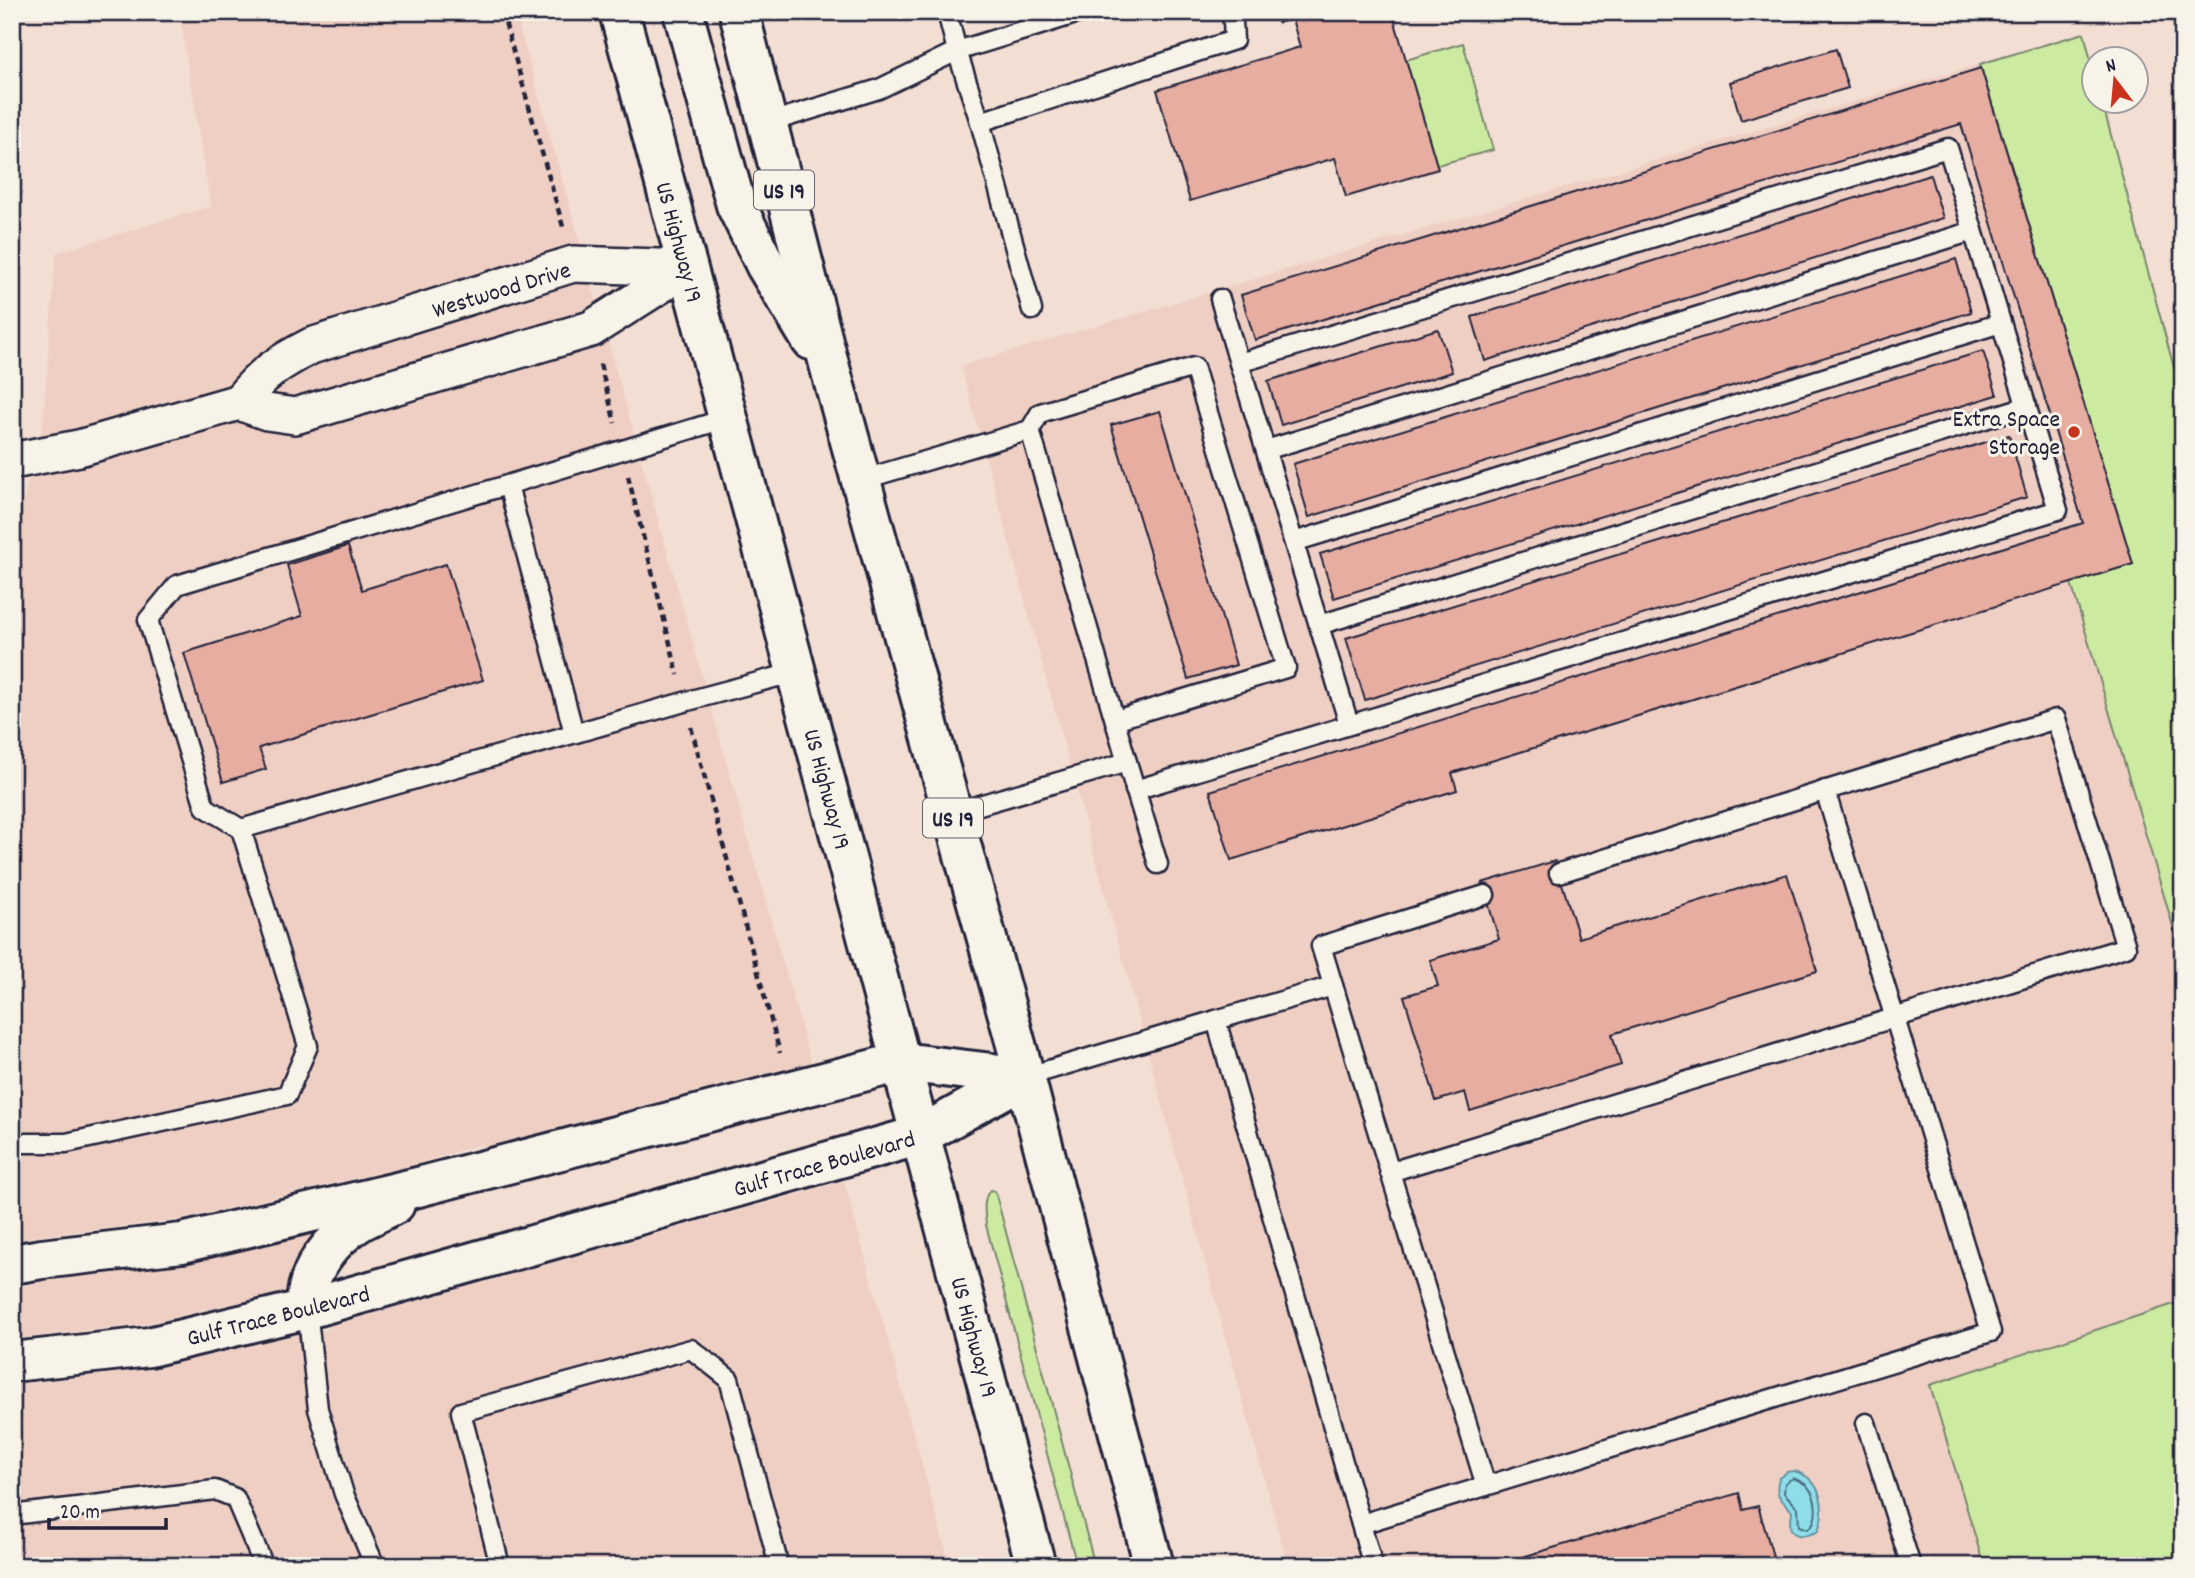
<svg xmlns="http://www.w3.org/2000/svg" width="2195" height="1578" font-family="Dekko,sans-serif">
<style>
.built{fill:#efcfc4}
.green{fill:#cdeaa1;stroke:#78866e;stroke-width:2}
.water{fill:#8edee9;stroke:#6393a3;stroke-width:2}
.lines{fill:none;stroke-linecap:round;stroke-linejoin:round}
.shore{stroke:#4d6d81;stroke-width:2}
.building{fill:#e7ada1;stroke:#22223b;stroke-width:2}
.lane-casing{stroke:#22223b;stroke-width:23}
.street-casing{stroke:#22223b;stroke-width:40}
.secondary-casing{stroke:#22223b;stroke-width:44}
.highway-casing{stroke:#22223b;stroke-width:44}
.path{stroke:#22223b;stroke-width:4.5;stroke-dasharray:7 5;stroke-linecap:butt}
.lane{stroke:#f7f3e8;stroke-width:18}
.street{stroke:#f7f3e8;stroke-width:35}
.secondary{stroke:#f7f3e8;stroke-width:38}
.highway{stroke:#f7f3e8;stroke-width:38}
.poi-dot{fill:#c8321e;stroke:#f7f3e8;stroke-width:2.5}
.labels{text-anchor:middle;stroke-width:6;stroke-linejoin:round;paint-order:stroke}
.shield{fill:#f7f3e8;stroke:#62616f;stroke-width:2}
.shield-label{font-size:23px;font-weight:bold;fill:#22223b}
.street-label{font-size:24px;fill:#22223b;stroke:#f7f3e8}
.poi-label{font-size:24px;fill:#22223b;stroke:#f7f3e8;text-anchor:end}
</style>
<rect width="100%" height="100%" fill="#f2ded3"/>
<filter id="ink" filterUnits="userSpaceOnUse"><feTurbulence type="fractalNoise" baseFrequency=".0143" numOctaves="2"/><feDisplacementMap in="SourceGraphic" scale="14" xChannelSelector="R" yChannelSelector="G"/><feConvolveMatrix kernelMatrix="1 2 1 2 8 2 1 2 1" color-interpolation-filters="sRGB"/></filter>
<g filter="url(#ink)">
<g class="built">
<polygon points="179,12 515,12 811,1062 483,1147 482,1144 412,1165 177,1220 37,1236 12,1241 12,548 43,422 56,253 211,206"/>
<polygon points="1980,64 2133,564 2071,584 2183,960 2183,1301 1930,1386 1984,1566 1288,1566 961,366"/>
<polygon points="844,1181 950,1566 12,1566 12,1385 153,1369 311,1331 330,1329 330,1326"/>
<polygon points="313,1235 292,1264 286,1291 145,1324 12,1339 12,1288 46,1281 187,1264"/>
</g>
<g class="green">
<polygon points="2084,33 2093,69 2094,102 2102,102 2183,401 2183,960 2071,583 2133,564 1980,64"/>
<polygon points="1463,43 1493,150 1437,165 1406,60"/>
<path d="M990 1190 995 1191 1095 1566H1077L986 1225C985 1213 982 1200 990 1190Z"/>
<polygon points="2183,1301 2183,1566 1984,1566 1930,1385"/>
</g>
<path class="water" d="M1794 1471C1821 1478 1827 1507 1818 1531 1808 1536 1790 1540 1790 1523 1791 1519 1792 1515 1792 1511 1781 1499 1774 1496 1779 1478L1787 1472Z"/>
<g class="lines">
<path class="shore" d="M1793 1478C1798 1480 1805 1483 1808 1487 1817 1497 1820 1522 1807 1529L1799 1526 1798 1508 1784 1493 1785 1483Z"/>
</g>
<g class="building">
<polygon points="1275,12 1290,12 1292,19 1278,23"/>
<polygon points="1290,12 1392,12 1438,169 1346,197 1335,158 1190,201 1157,90 1300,47"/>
<polygon points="1836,49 1848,88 1741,120 1730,82"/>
<polygon points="1981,68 2133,564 1452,773 1457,790 1231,860 1210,791 2083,523 1961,124 1255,340 1241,295"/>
<polygon points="1930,175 1943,218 1485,361 1472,317"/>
<polygon points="1956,259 1971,312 1309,517 1293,464"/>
<polygon points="1438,329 1452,372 1281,425 1268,381"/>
<polygon points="1983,351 1997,395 1334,598 1320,554"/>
<polygon points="1160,411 1236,665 1188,679 1111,425"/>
<polygon points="2009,435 2027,497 1365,700 1346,638"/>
<polygon points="348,546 362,590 446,564 483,680 259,748 266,769 223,782 184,653 302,616 287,565"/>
<polygon points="1555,861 1579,938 1787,874 1817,971 1612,1034 1621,1065 1470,1111 1465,1092 1436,1101 1404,996 1438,986 1430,960 1499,939 1482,883"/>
<polygon points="1739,1493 1743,1510 1758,1506 1776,1566 1492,1566"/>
</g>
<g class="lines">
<g class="lane-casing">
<g id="lane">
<polyline points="947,12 957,51 1082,12"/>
<polyline points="980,122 1234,40 1233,21 1230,12"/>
<polyline points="767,123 879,89 957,51 980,122 1032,310"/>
<polyline points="1220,299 1239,363"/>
<polyline points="1030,430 1040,413 1194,367 1286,668 1115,720"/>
<polyline points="1266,450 1973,231"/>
<polyline points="861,480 1030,430 1127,762 952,813"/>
<polyline points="508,485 574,733"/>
<polyline points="1294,542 2001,323"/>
<polyline points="1319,625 2027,406"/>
<polyline points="1127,762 1158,864"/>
<polyline points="1135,790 2058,510 1948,148 1239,363 1349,724"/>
<polyline points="241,829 684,702 796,672"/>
<polyline points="1485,895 1321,946 1390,1172 2126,947 2056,719 1559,873"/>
<polyline points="1216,1020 1333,986"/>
<polyline points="1025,1077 1216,1020 1373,1566"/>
<polyline points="12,1143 66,1143 287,1095 308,1046 241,829 205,807 148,620 177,585 728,418"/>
<polyline points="1390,1172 1486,1486"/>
<polyline points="307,1309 318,1409 344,1494 375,1566"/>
<polyline points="1866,1423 1911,1566"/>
<polyline points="12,1515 215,1490 235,1498 264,1566"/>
<polyline points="1361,1524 1991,1332 1825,790"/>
<polyline points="500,1566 461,1412 691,1349 729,1379 779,1566"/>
</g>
</g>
<g class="street-casing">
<g id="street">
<path d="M239 402C263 373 278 363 311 346L573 264 687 268"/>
<polyline points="12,461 79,448 239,402 267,412 295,416 591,329 687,268"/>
</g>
</g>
<g class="secondary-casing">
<g id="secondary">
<polyline points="12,1264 42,1259 182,1243 418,1187 901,1062 1025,1077"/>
<path d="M307 1309C303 1274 331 1239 361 1221 372 1215 384 1210 395 1204"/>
<polyline points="12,1362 149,1347 307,1309 921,1135 1025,1077"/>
</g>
</g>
<g class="highway-casing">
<g id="highway">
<polyline points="619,12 1036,1566"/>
<polyline points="683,12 736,205 766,266 811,340"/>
<polyline points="739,12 830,368 1025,1077 1154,1566"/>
</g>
</g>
<g class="path">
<polyline points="502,12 564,230"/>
<polyline points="600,364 615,423"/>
<polyline points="628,476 678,675"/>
<polyline points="691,727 780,1053"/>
</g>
<use href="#lane" class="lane"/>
<use href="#street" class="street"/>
<use href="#secondary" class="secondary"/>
<use href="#highway" class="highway"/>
</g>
</g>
<circle class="poi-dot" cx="2074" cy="432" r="7"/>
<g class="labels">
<g class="shield">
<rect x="754" y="170.5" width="60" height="39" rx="5"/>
<rect x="923" y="798.5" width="60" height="39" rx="5"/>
</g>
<g class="shield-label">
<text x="784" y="198">US 19</text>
<text x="953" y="826">US 19</text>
</g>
<g class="street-label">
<text transform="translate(680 242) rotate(75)" y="8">US Highway 19</text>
<text transform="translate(501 289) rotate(-17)" y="8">Westwood Drive</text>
<text transform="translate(828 789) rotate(75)" y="8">US Highway 19</text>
<text transform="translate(824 1163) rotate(-16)" y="8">Gulf Trace Boulevard</text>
<text transform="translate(278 1315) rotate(-14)" y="8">Gulf Trace Boulevard</text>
<text transform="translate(975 1337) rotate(75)" y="8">US Highway 19</text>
</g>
<g class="poi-label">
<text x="2060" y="426">Extra Space<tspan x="2060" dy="28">Storage</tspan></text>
</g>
</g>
<rect width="2195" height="1578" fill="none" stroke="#f7f3e8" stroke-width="42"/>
<rect x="21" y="21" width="2153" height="1536" fill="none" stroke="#22223b" stroke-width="2.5" filter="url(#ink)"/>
<g transform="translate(2115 80) rotate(344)"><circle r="33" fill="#f7f3e8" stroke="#a29fa3" stroke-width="2"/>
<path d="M0-5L12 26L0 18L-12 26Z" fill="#c8321e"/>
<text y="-10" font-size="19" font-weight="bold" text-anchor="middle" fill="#22223b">N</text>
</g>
<path d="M49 1518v10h117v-10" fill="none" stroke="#22223b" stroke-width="3.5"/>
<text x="60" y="1518" font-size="21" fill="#22223b" stroke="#f7f3e8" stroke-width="5" paint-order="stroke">20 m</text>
</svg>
